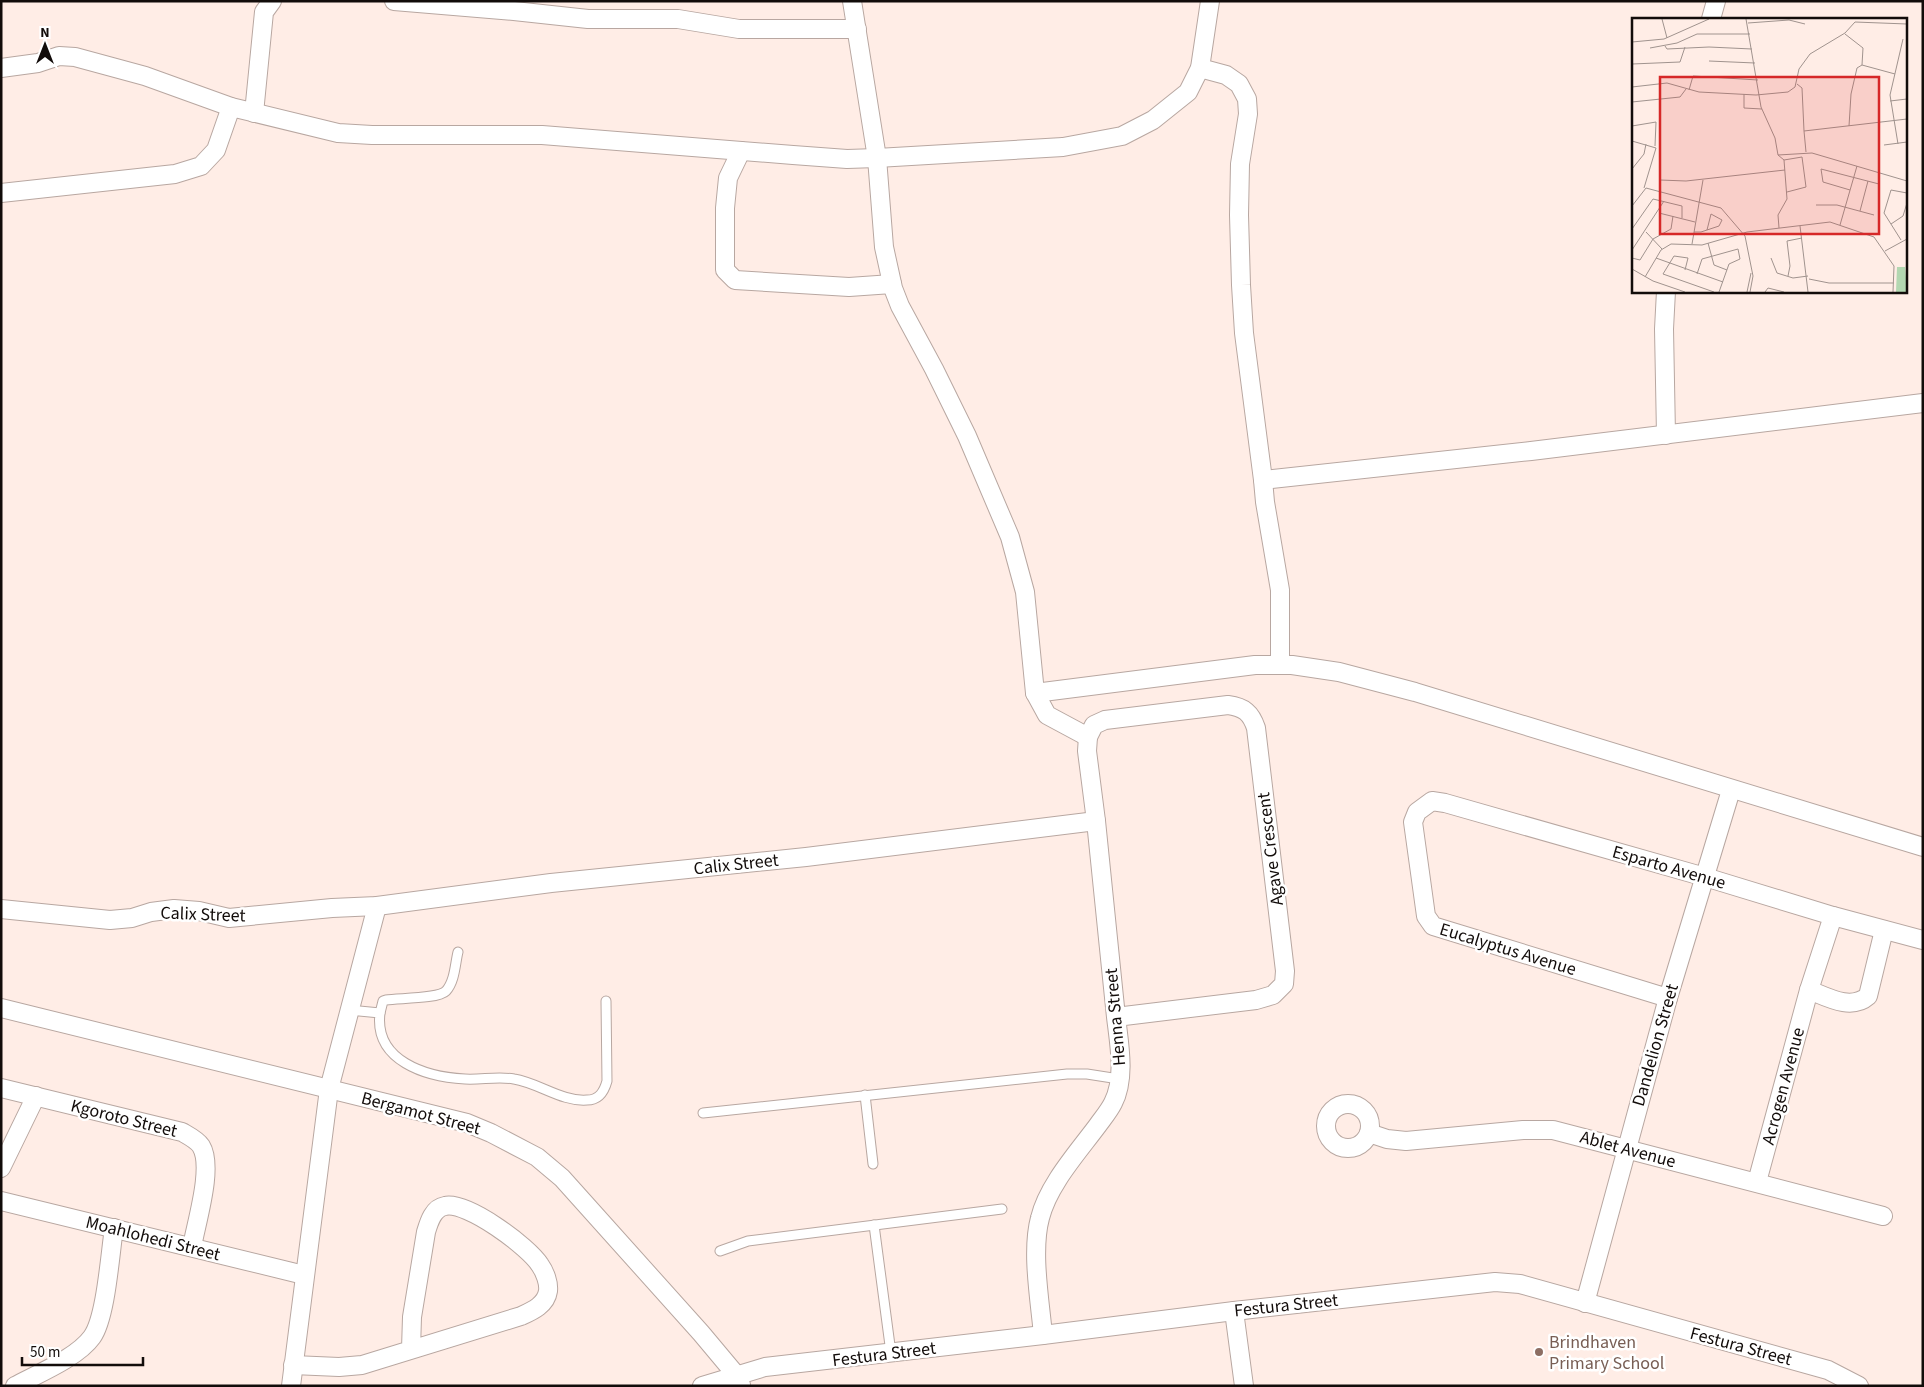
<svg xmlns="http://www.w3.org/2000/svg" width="1924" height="1387" font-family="'Source Sans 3',sans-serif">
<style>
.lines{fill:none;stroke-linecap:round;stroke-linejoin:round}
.lane-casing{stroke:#b8a7a1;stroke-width:11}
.street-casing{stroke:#b8a7a1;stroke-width:20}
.lane{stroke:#fff;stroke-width:9}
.street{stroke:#fff;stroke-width:18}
.education-dot{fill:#8d6e63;stroke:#fff;stroke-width:2}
.labels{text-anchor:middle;stroke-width:5;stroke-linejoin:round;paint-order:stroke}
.street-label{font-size:18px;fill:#120c0a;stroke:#fff}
.education-label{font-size:18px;fill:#785e54;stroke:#fff;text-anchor:start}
.inset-road{fill:none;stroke:#a0938e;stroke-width:1}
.view{fill:#d62828;fill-opacity:0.15;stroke:#d62828;stroke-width:2.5}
.inset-edge{fill:none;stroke:#120c0a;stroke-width:2.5}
</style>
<rect width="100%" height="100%" fill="#ffede6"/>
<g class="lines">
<g class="lane-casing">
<g id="lane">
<path d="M349 1010 380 1013C374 1061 426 1077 465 1079 481 1080 498 1076 514 1079 539 1083 562 1102 587 1100 599 1100 604 1092 607 1081L606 1001"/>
<path d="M380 1013 383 1001 386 1000C399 998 438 999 446 991 455 981 455 964 458 952"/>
<polyline points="865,1095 873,1164"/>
<polyline points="703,1113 1067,1074 1087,1074 1119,1079"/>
<polyline points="874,1225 891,1353"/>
<polyline points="720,1251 748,1241 1002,1209"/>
</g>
</g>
<g class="street-casing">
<g id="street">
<polyline points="394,1 514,11 588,19 678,19 739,29 857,29"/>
<polyline points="852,1 877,158 884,247 893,288 900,306 934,369 967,436 1010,537 1025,592 1035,693 1047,715 1088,737"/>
<polyline points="1711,19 1716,1"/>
<polyline points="1,68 38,63 59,56 75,57 145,76 231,107 338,133 372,135 542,135 793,155 847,159 877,158 1063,147 1122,136 1153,120 1188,92 1200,68 1210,1"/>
<polyline points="1200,68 1226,75 1239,84 1247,99 1248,114 1240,164 1239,215 1241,285 1244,333 1263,480 1531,451 1923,403"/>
<polyline points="254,113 264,12 272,1"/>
<polyline points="741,151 728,178 725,208 725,270 735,280 849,287 892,284"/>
<polyline points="1,193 175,174 201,166 216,150 231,107"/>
<polyline points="1666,291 1664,329 1666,435"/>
<polyline points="1263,480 1265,502 1280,590 1280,665"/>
<polyline points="1035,693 1255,665 1292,665 1339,672 1415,692 1923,847"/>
<polyline points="1,909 110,920 132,918 151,912 174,909 199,911 229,918 332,908 377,906 551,883 806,857 1096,821"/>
<path d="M1809 990C1827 997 1851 1011 1868 996L1884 930"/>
<polyline points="1668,998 1433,926 1426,916 1413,822 1417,812 1432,801 1445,803 1705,877 1833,916 1923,940"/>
<polyline points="1,1008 467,1123 491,1133 537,1157 562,1178 701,1333 737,1376 741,1385"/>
<path d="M1 1088 182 1132C189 1136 197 1140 201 1146 214 1167 196 1223 192 1247"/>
<circle cx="1348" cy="1126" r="22"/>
<polyline points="1369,1133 1387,1139 1406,1141 1523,1130 1553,1130 1883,1216"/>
<polyline points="1,1168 36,1096"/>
<polyline points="1757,1182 1809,990 1833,916"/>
<polyline points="1,1201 304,1275"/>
<polyline points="1585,1303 1668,998 1731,790"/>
<polyline points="1234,1311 1244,1386"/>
<path d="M1043 1335C1040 1301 1031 1251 1040 1218 1048 1185 1078 1152 1098 1125 1103 1118 1109 1111 1113 1103 1126 1078 1119 1043 1116 1017L1096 821 1087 751 1088 737 1094 725 1105 720 1228 705C1244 707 1251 713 1256 728L1285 971 1284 984 1273 995 1256 1000 1116 1017"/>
<path d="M293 1365 339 1367 362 1365 521 1316C532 1311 546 1305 548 1291 549 1283 545 1272 540 1265 529 1247 467 1201 445 1206 433 1208 429 1222 426 1232L412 1317 411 1349"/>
<path d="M15 1386C37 1374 77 1358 92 1337 106 1318 110 1254 114 1228"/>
<polyline points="291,1386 329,1089 377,906"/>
<polyline points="702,1386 765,1367 1043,1335 1234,1311 1495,1282 1520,1284 1828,1370 1859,1386"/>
</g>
</g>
<use href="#lane" class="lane"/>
<use href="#street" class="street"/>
</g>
<circle class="education-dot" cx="1539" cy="1352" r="5"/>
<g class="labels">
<g class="street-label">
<text transform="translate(1270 849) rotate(-97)" y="6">Agave Crescent</text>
<text transform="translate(736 864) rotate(-6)" y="6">Calix Street</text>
<text transform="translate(1669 867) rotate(16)" y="6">Esparto Avenue</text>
<text transform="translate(203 914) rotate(2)" y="6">Calix Street</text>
<text transform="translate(1508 949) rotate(17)" y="6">Eucalyptus Avenue</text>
<text transform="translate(1115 1017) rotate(-95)" y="6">Henna Street</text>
<text transform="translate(1655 1045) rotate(-74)" y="6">Dandelion Street</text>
<text transform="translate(1783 1086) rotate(-75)" y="6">Acrogen Avenue</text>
<text transform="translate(421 1113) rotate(15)" y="6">Bergamot Street</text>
<text transform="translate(124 1118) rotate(14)" y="6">Kgoroto Street</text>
<text transform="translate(1628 1149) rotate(15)" y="6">Ablet Avenue</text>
<text transform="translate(153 1238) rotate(14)" y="6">Moahlohedi Street</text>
<text transform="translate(1286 1305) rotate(-6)" y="6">Festura Street</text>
<text transform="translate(1741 1346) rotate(15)" y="6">Festura Street</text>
<text transform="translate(884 1354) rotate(-7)" y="6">Festura Street</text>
</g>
<g class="education-label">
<text x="1549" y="1348">Brindhaven<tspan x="1549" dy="21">Primary School</tspan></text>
</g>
</g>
<g transform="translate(1632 18)">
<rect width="275" height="275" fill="#ffede6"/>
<path d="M273 246 275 274H264L265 249H273Z" fill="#b3d7b1"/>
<path class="inset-road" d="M30 1 35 20M114 1 129 89 143 120 146 137 152 142M116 5 157 2 173 6M213 16 231 30 230 47 263 56M0 24 32 21 77 1M33 28 35 31 77 29 120 31M18 30 45 25 65 16H118M77 43 123 45M0 46 48 44 53 29M165 66 170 70 172 113 275 101M0 69 35 65 67 74 124 77 156 74 163 69 167 51 178 36 213 15 223 4 275 6M57 72 61 58 126 62M112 76V90L130 91M258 83 275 81M0 84 48 79 54 71M0 108 24 104 23 128M217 108 219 76 225 50 230 47M172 113 174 134M0 123 24 130 12 170M266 126 258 77 271 21M252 127 275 124M146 137 180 135 275 163M152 142 170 139 174 169 155 174M0 151 12 136 14 126M28 162 54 163 153 152M218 172 191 164 189 151 247 166M184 187H205L242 197M0 188 14 170 89 190 113 218 121 258 118 274M228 193 236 163M27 195 63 204M259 206 271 198 275 185M208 207 225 148M168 208 176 274M147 210 146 197 155 181 152 142M0 211 21 181 50 188V200M14 214 30 231M62 214H69L87 208 90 202 79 196 75 212M269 222 252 195 259 172 275 175M76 225 82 247 95 252M60 226 71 162M0 232 32 183M253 233 275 221M0 240 8 242 21 221 39 211 41 198M24 240 91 264M139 240 145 255 161 260 176 258M0 251 21 263 53 274M53 252 56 240 42 238 31 256 82 274M65 256 70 241 106 231 108 241 97 246 87 274M156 258 158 248 155 223 170 220M13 259 29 232 39 226 70 227 115 214 198 204 242 219 262 248 261 274M177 261 197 265H262M115 274 119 255M133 274 136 270 152 274"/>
<path class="view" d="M28 59H247V216H28Z"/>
<rect width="275" height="275" class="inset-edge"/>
</g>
<rect width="1924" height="1387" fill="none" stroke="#120c0a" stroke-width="5"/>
<g transform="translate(45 45)" stroke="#ffffff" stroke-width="4" paint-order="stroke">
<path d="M0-4L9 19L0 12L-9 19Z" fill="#120c0a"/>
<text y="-8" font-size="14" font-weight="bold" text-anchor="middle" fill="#120c0a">N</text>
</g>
<path d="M22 1357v8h121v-8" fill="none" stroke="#120c0a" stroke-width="2.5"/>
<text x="30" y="1357" font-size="15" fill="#120c0a" stroke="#ffffff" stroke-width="4" paint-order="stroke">50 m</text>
</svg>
